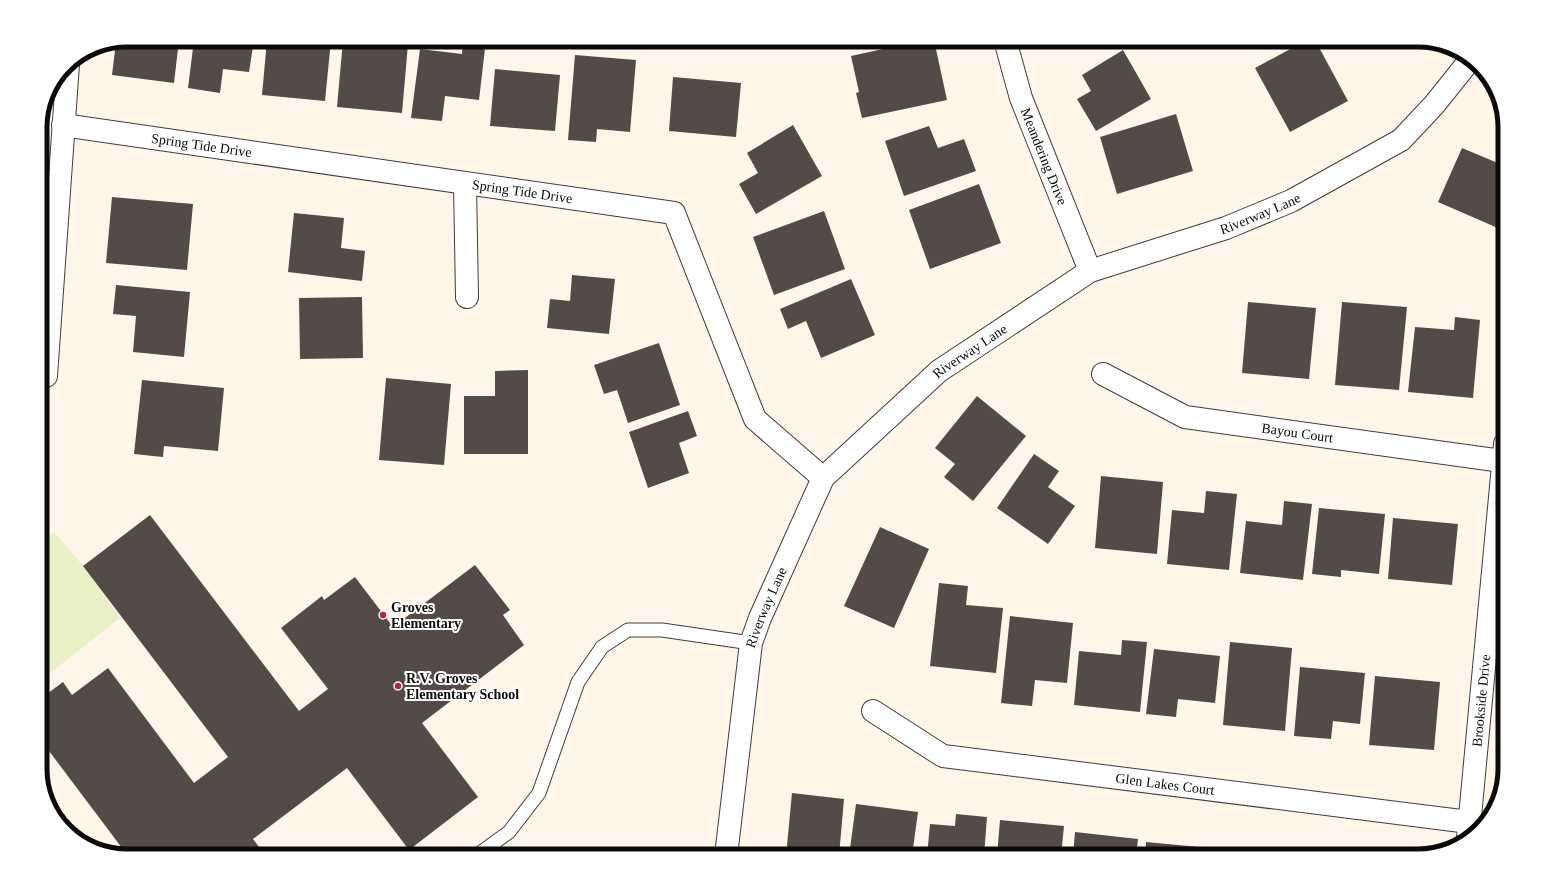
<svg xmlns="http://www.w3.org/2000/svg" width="1545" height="896" font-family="'Times New Roman',serif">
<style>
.pitch{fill:#e9f0c5}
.building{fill:#544a47}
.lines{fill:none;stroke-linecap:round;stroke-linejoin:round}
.service-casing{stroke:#3e3e3e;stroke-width:15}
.minor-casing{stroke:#3e3e3e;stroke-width:24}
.service{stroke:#fff;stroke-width:13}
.minor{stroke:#fff;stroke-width:22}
.poi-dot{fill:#bc2247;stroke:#fff;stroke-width:1.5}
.labels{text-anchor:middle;stroke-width:4;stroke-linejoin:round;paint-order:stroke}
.street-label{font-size:14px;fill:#0b0b0b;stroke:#fff}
.poi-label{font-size:14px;font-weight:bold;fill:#0b0b0b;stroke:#fff;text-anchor:start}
.rim{fill:none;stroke:#0b0b0b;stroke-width:5}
</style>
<rect width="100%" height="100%" fill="#fff6e9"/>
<polygon class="pitch" points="54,532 83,566 120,618 40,681 40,543"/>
<g class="building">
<polygon points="127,40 179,40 174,83 112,75 116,42"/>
<polygon points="194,40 254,40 249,72 223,69 220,93 188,88"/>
<polygon points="267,40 331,40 325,101 262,95"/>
<polygon points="343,40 363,40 408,44 402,113 337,107"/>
<polygon points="463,40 486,40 479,100 445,96 442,121 411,118 420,49 462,54"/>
<polygon points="924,40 934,40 947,100 862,118 856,93 859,92 851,56"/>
<polygon points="1069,40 1087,40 1087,41 1069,43"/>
<polygon points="1307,40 1315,40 1348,101 1290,132 1255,68"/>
<polygon points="1123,50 1151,99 1096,131 1077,99 1091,91 1082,75"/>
<polygon points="575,55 636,60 630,132 597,129 596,142 568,140"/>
<polygon points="495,69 560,75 555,131 490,126"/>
<polygon points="673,77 741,83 736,137 669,131"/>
<polygon points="1176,114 1193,171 1117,194 1100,137"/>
<polygon points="793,125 822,176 756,214 739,184 758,173 747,153"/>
<polygon points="929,126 938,148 964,139 976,171 904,196 885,141"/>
<polygon points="1462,148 1505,166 1505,219 1500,229 1438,202"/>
<polygon points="979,184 1001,243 930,269 909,210"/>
<polygon points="112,197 193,204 187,270 106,263"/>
<polygon points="824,211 845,269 774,295 753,237"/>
<polygon points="294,213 344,218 341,248 365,251 362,281 288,272"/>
<polygon points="572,275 615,279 609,334 547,328 550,299 570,301"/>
<polygon points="851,279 875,335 821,358 806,321 788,329 780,309"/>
<polygon points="116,285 190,292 184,357 133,352 136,316 113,314"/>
<polygon points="362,297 363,358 300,359 299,298"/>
<polygon points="1248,302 1316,308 1309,379 1242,373"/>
<polygon points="1342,302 1407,307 1399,390 1335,385"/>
<polygon points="1455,317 1480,320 1473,398 1408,392 1415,327 1454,330"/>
<polygon points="659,343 680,405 628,423 617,390 604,394 594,365"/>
<polygon points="528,370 528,454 464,454 464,396 495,396 495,371"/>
<polygon points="386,378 451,384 444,465 379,460"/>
<polygon points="142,380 224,388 218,451 164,446 163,457 134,454"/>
<polygon points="977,396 1026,436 973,501 944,477 955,464 935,448"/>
<polygon points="688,411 697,436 679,443 689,473 648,488 629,432"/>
<polygon points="1034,454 1059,471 1048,487 1075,506 1048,544 997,508"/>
<polygon points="1101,476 1163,482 1157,554 1095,548"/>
<polygon points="1206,491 1237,494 1229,570 1167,564 1172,510 1204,513"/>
<polygon points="1284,501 1312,504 1303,580 1240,573 1246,521 1282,525"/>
<polygon points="1319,508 1385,514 1379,574 1341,570 1341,577 1312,574"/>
<polygon points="150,515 299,711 328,689 281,628 322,596 324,600 355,577 393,627 475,565 510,610 503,615 524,645 422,723 478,797 409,850 347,768 253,839 265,855 263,856 127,856 116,853 122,848 40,739 40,699 63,682 72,695 108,668 194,783 228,757 83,566"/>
<polygon points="1393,518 1458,524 1452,585 1388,579"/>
<polygon points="880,527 929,549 894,628 844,606"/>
<polygon points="939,583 968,586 966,605 1003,608 996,673 930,666"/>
<polygon points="1010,616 1073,623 1067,683 1035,680 1032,706 1001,703"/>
<polygon points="1122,640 1147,642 1140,712 1074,705 1079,651 1121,655"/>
<polygon points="1230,642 1292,648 1285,731 1223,725"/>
<polygon points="1154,649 1220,656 1215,703 1178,699 1176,717 1146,714"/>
<polygon points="1300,667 1365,673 1360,724 1333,721 1331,739 1294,736"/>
<polygon points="1375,676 1440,682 1434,750 1369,745"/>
<polygon points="792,793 844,799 839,856 786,856"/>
<polygon points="856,804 918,812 912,856 849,856"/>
<polygon points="956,814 987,817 984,856 927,856 930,824 955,826"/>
<polygon points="1000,820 1064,826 1061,856 997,856"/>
<polygon points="1075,832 1138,839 1136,856 1073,856"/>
<polygon points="1146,842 1210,848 1209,856 1145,856"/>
<polygon points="1221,850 1252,852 1251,856 1221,856"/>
</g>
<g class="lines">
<g class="service-casing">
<polyline id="service" points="476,856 509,832 539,793 578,682 602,647 628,630 662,630 751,643"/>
</g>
<g class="minor-casing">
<g id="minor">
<path id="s1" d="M1005 40 1021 98 1090 271"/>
<path id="s2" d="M63 125 674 213 755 419 823 478"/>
<polyline points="465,184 467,297"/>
<path id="s3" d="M1103 374 1185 417 1502 461"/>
<polyline points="46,376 68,64"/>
<path id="s4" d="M873 711 943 756 1469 822"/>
<path id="s5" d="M1468 838 1505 444"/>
<path id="s6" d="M726 856 751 643 760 618 823 478 939 371 1090 271 1226 228 1291 201 1401 140 1434 105 1470 60"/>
</g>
</g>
<use href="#service" class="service"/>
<use href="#minor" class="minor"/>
</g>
<g class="poi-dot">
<circle cx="383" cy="615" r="4"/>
<circle cx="398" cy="686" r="4"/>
</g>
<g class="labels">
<g class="street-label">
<text dy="5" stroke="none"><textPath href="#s2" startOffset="140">Spring Tide Drive</textPath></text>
<text dy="5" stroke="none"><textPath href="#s1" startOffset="123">Meandering Drive</textPath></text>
<text dy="5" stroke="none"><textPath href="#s2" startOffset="464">Spring Tide Drive</textPath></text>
<text dy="5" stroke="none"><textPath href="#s6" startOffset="913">Riverway Lane</textPath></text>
<text dy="5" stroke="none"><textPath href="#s6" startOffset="589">Riverway Lane</textPath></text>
<text dy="5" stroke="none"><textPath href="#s3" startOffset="206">Bayou Court</textPath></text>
<text dy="5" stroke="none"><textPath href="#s6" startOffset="253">Riverway Lane</textPath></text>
<text dy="5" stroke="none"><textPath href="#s5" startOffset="138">Brookside Drive</textPath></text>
<text dy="5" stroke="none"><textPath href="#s4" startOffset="307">Glen Lakes Court</textPath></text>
</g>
<g class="poi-label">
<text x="391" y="612">Groves<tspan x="391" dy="16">Elementary</tspan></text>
<text x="406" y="683">R.V. Groves<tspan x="406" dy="16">Elementary School</tspan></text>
</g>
</g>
<path d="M0 0H1545V896H0ZM127 47H1418A80 80 0 0 1 1498 127V769A80 80 0 0 1 1418 849H127A80 80 0 0 1 47 769V127A80 80 0 0 1 127 47Z" fill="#fff" fill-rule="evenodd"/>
<path class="rim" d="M127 47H1418A80 80 0 0 1 1498 127V769A80 80 0 0 1 1418 849H127A80 80 0 0 1 47 769V127A80 80 0 0 1 127 47Z"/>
</svg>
